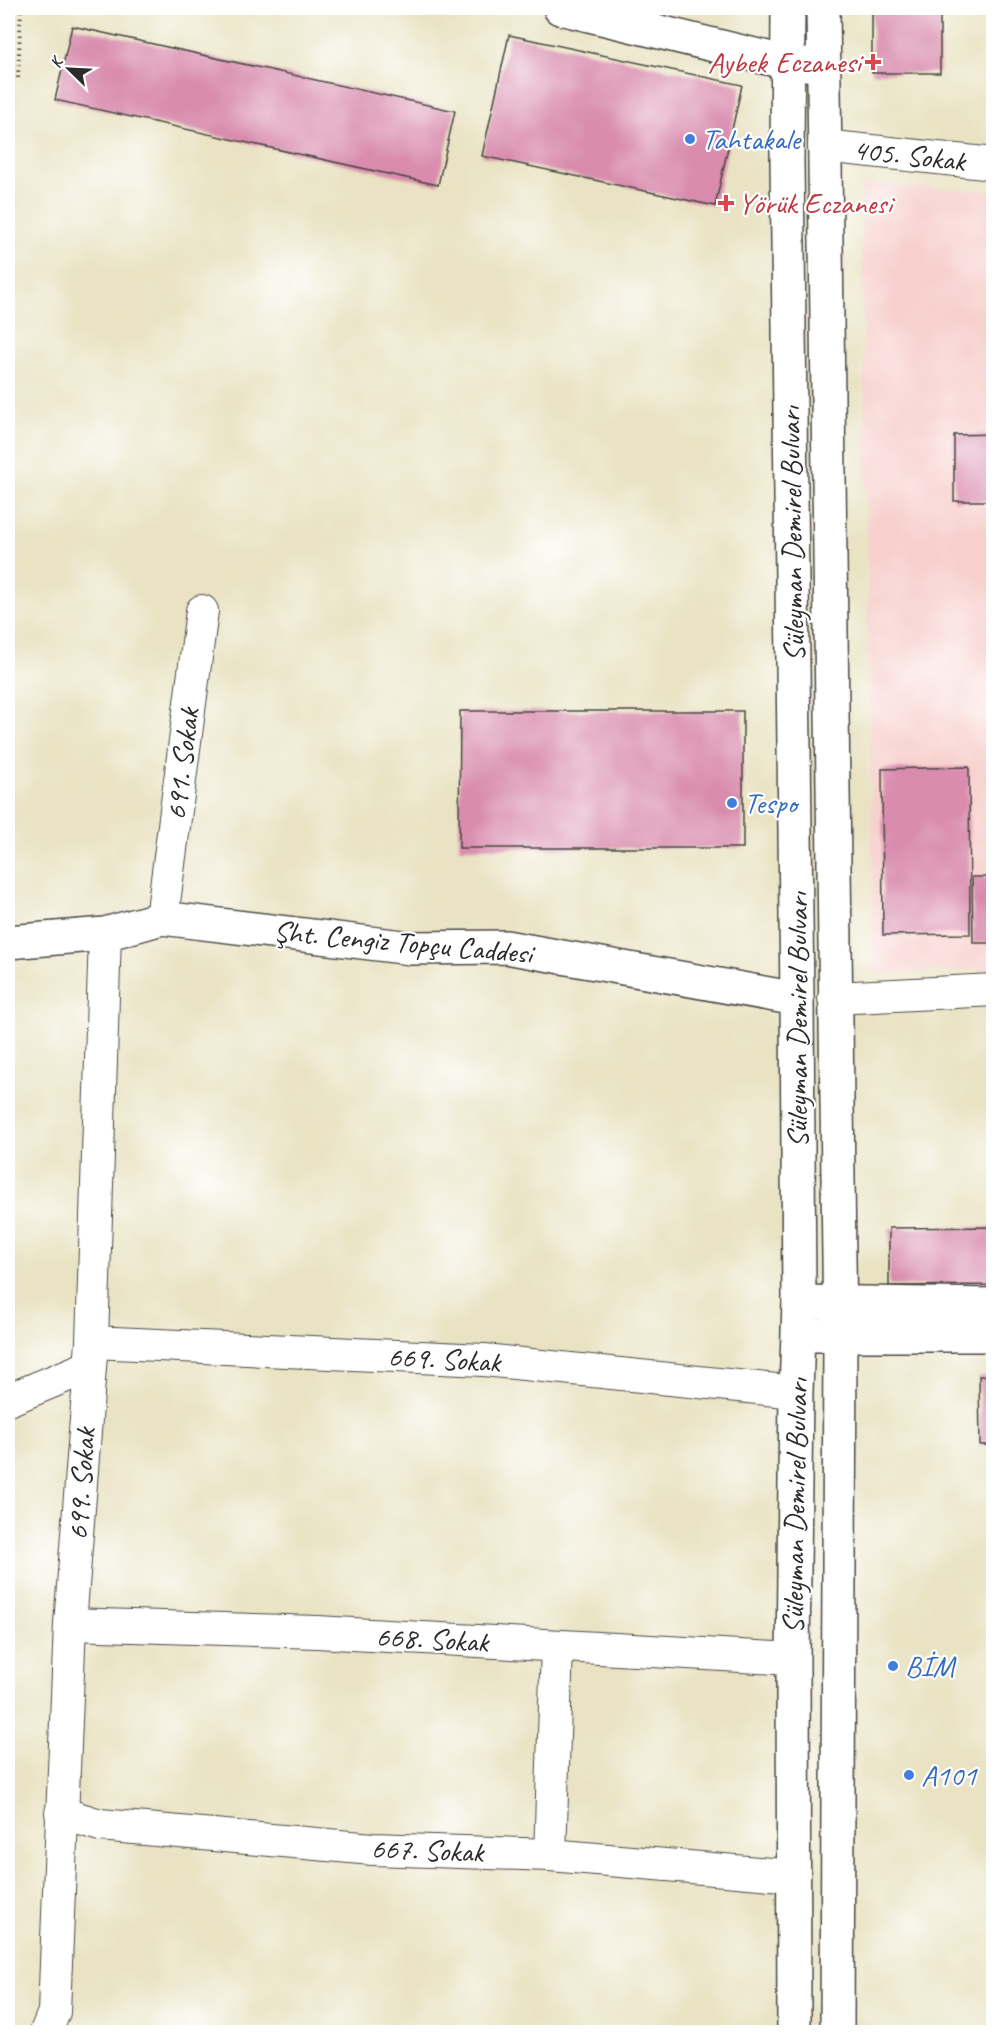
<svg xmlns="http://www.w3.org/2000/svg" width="1001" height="2040" font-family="Caveat,sans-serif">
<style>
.built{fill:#f7d0cd}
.building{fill:#d98cae}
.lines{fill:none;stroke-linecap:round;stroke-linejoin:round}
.street-casing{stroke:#484742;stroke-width:34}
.secondary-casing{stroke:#484742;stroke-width:36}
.primary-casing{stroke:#484742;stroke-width:36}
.path{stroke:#484742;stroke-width:4;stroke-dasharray:1.5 4.5;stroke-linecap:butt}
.street{stroke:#fff;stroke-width:32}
.secondary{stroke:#fff;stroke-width:33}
.primary{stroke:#fff;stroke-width:33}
.health-dot{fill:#e0444e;stroke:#fff;stroke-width:2}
.shop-dot{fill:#3f7fe0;stroke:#fff;stroke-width:2}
.labels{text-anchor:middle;stroke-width:4.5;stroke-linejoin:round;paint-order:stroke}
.health-label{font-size:30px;fill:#be3a42;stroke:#fff;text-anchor:end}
.shop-label{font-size:30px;fill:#366cbe;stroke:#fff;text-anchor:start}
.street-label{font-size:30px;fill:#2b2b2b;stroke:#fff}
</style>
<rect width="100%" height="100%" fill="#fff"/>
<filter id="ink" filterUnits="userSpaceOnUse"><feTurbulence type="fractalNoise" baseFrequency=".0167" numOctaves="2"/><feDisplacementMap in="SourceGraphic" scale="12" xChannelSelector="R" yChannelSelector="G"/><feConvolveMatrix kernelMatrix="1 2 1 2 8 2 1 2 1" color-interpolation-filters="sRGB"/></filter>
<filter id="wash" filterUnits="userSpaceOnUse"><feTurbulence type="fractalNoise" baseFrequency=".008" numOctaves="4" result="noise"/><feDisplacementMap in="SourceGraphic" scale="24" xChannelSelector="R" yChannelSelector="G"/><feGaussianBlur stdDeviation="1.35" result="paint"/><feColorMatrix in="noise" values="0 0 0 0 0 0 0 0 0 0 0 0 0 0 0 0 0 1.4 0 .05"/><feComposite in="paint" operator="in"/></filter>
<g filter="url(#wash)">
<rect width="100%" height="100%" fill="#e9e3c3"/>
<polygon class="built" points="861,184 993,191 993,969 874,974"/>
<g id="blocks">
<g class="building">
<rect x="872" y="8" width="68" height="65"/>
<polygon points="72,26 455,111 438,185 55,100"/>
<polygon points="509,35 742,85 715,206 482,156"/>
<polygon points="994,434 994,501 954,501 954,435"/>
<polygon points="460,711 743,711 743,848 459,848"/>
<polygon points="969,767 970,934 883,935 882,769"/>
<polygon points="972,877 994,877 994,943 973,943"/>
<polygon points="994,1227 994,1285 889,1286 889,1228"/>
<polygon points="979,1376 994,1376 994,1445 980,1445"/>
</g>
</g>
</g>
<g filter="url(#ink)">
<use href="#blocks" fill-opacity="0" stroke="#484742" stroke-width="1.5"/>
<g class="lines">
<g class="street-casing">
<g id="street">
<polyline points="824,146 994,164"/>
<polyline points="162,918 202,611"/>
<polyline points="834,998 994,990"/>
<polyline points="92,1342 484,1360 796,1392"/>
<polyline points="8,1400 90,1366"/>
<polyline points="70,1624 317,1632 793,1659"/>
<polyline points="61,1813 100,1825 373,1849 550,1855 794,1876"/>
<polyline points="550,1855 557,1646"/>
<polyline points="46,2032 54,2012 70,1624 92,1342 105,934"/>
</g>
</g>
<g class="secondary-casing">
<g id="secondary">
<polyline points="560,8 788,63 823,65"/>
<polyline points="8,942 105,934 162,918 411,948 506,947 797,999"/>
<polyline points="799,1302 994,1305"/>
<polyline points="799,1335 994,1335"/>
</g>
</g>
<g class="primary-casing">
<g id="primary">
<polyline points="788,8 787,160 797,999 799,1302 796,1392 793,1659 794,2032"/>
<polyline points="823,8 840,1335 837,2032"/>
</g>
</g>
<polyline class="path" points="18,78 21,8"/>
<use href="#street" class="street"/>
<use href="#secondary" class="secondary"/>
<use href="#primary" class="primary"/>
</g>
</g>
<g class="health-dot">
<path d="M870 53h6v6h6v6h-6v6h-6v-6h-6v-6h6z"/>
<path d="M723 194h6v6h6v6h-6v6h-6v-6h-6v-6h6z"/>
</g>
<g class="shop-dot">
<circle cx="690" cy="139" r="6"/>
<circle cx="732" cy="803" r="6"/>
<circle cx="893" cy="1666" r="6"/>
<circle cx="909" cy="1775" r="6"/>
</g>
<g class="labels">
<g class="health-label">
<text x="861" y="72">Aybek Eczanesi</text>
<text x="738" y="213" text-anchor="start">Yörük Eczanesi</text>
</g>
<g class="shop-label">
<text x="702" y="149">Tahtakale</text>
<text x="744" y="813">Tespo</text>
<text x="905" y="1676">BİM</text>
<text x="921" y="1785">A101</text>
</g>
<g class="street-label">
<text transform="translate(909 155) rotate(6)" y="10">405. Sokak</text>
<text transform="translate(792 534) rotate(-91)" y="10">Süleyman Demirel Bulvarı</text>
<text transform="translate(182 764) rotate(-83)" y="10">691. Sokak</text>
<text transform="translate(403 942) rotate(5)" y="10">Şht. Cengiz Topçu Caddesi</text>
<text transform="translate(797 1020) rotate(-90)" y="10">Süleyman Demirel Bulvarı</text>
<text transform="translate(444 1359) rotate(3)" y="10">669. Sokak</text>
<text transform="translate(81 1484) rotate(-86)" y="10">699. Sokak</text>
<text transform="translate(795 1506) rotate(-89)" y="10">Süleyman Demirel Bulvarı</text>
<text transform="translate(432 1639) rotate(3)" y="10">668. Sokak</text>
<text transform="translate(427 1850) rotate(2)" y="10">667. Sokak</text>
</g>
</g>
<rect width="1001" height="2040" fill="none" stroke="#fff" stroke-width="30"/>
<g transform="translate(69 69) rotate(294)" stroke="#ffffff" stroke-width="4.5" paint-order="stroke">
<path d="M0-4.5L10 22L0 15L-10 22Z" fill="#2b2b2b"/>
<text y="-9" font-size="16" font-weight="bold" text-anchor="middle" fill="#2b2b2b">K</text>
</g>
</svg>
